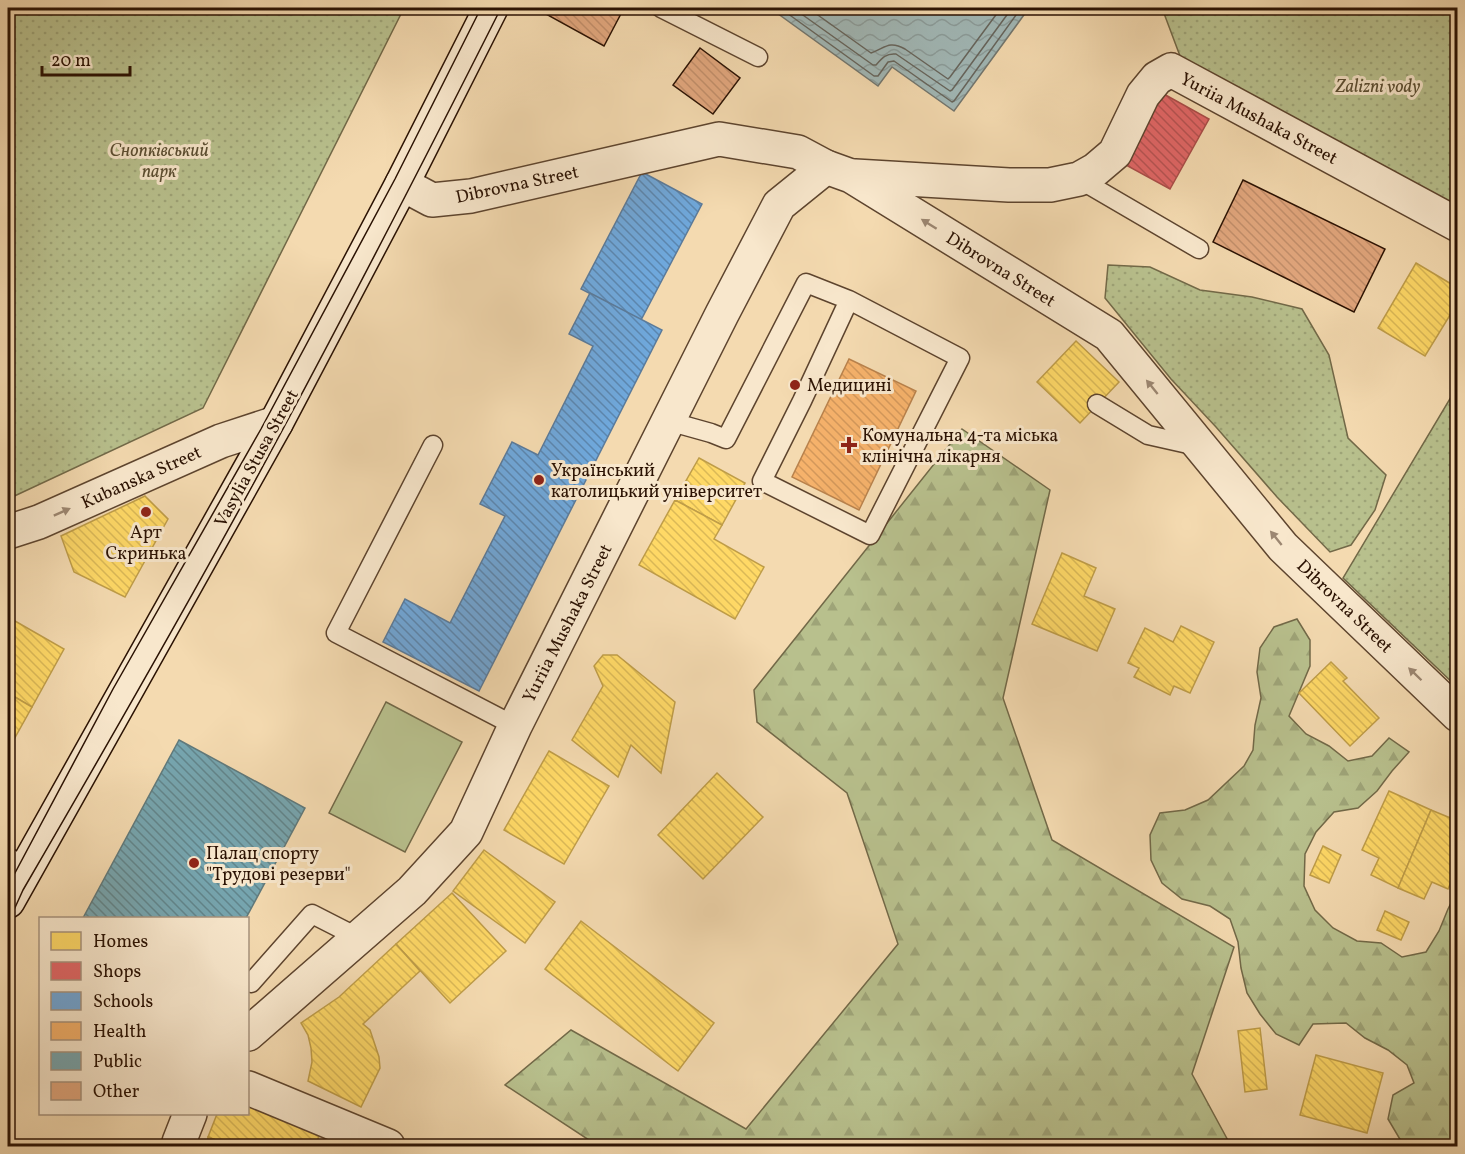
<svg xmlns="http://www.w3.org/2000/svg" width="1465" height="1154" font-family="Vollkorn,serif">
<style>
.green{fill:#b8c08d;stroke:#726948;stroke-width:1.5}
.forest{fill:url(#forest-firs);stroke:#726948;stroke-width:1.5}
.park{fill:url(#park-dots);stroke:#726948;stroke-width:1.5}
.water{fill:url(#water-waves);stroke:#72766f;stroke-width:1.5}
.homes{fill:url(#homes-back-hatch);stroke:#bf9d48;stroke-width:1.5}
.shops{fill:url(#shops-back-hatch);stroke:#aa4d48;stroke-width:1.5}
.schools{fill:url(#schools-back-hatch);stroke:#5b7b9b;stroke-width:1.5}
.health{fill:url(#health-back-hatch);stroke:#b9824c;stroke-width:1.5}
.public{fill:url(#public-back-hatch);stroke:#60797b;stroke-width:1.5}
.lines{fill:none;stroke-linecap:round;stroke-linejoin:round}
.shore{stroke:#66655d;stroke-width:1.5}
.building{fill:url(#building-back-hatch);stroke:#2b1203;stroke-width:1.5}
.lane-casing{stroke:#5d442e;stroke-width:21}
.street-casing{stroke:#5d442e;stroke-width:36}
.secondary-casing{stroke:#2b1203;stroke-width:36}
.lane{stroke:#f8e7cc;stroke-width:18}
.street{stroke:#f8e7cc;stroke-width:33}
.secondary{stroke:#f8e7cc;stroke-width:33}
.tram{stroke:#2b1203;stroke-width:1.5}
.oneway{fill:#9c8772}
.poi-dot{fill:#8f2418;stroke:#f8e7cc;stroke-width:2}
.labels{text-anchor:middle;stroke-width:6;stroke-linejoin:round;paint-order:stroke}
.park-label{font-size:18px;font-style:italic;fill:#5c4f33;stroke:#f8e7cc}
.street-label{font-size:18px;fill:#2b1203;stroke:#f8e7cc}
.poi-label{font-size:18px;fill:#2b1203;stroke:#f8e7cc;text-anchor:start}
</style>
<defs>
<pattern id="forest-firs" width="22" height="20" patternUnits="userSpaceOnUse" patternTransform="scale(1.5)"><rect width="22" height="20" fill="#b8c08d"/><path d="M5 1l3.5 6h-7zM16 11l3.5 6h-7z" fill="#9ea478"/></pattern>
<pattern id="park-dots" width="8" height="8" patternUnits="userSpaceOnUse" patternTransform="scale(1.5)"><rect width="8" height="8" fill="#b8c08d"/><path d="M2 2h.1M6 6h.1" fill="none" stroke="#9ea478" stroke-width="1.8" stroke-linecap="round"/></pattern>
<pattern id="water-waves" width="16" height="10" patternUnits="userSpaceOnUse" patternTransform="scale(1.5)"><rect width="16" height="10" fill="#a1b8b7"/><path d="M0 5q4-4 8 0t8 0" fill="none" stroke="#8b9d9c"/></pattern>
<pattern id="homes-back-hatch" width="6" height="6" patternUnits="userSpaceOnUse" patternTransform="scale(1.5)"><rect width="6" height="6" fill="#ffd966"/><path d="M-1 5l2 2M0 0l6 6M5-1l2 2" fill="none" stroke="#dbb957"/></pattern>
<pattern id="shops-back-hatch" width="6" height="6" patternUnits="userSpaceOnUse" patternTransform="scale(1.5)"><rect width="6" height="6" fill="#e06666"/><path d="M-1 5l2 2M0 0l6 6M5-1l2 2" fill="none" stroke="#b65352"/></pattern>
<pattern id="schools-back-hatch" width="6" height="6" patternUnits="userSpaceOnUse" patternTransform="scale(1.5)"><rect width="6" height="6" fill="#6fa8dc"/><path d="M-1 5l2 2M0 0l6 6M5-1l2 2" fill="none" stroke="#5b87b0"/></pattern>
<pattern id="health-back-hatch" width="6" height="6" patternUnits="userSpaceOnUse" patternTransform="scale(1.5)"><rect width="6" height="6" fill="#f6b26b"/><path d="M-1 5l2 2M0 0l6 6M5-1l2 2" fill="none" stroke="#d3985b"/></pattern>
<pattern id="public-back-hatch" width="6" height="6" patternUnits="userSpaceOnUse" patternTransform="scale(1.5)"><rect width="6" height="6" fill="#76a5af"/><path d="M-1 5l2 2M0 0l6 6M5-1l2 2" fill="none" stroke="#61858c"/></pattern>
<pattern id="building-back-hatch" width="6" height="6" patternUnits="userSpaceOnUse" patternTransform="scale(1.5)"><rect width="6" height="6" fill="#e2a77e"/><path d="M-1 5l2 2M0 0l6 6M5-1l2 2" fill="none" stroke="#c28f6b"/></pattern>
</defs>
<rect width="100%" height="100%" fill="#f4dab0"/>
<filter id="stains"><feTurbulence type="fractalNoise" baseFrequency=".00333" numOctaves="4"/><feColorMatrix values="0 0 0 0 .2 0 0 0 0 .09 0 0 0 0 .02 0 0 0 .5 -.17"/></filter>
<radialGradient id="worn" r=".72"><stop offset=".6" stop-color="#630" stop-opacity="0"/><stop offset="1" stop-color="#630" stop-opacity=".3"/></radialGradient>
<polygon class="green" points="386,702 462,742 405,852 329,813"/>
<g class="forest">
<polygon points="962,429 1050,490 1003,698 1052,840 1234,947 1192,1074 1231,1146 598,1146 505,1085 571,1030 746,1129 898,944 847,793 757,722 754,690"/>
<polygon points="1297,619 1310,640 1310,666 1289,716 1306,734 1329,746 1348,761 1372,756 1389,738 1409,752 1392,771 1377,791 1358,808 1334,812 1316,832 1305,854 1304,886 1315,910 1333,928 1357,941 1381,943 1402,957 1426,952 1439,931 1448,909 1457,891 1457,1146 1430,1146 1425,1144 1401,1141 1388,1119 1393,1095 1414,1083 1407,1065 1388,1050 1365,1038 1346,1023 1313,1024 1299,1045 1276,1034 1260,1014 1247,993 1241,968 1238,942 1230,919 1210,906 1182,899 1162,883 1151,860 1150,835 1160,813 1185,810 1208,800 1244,766 1253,750 1255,725 1261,698 1257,672 1260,648 1274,627"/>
</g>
<g class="park">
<polygon points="8,8 404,8 203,408 8,499"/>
<polygon points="1162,8 1457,8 1457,216 1186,72"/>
<polygon points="1108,265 1150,267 1200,290 1252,297 1302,309 1329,355 1348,438 1386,475 1375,510 1351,545 1330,552 1277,497 1216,427 1171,379 1105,298"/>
<polygon points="1457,387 1457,687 1343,578"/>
</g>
<polygon class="water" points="770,8 1029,8 954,111 892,67 878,86"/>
<g class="homes">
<polygon points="1416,263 1458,288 1458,302 1425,356 1378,328"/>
<polygon points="1076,341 1119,382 1080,423 1037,382"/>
<polygon points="699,458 745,483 722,525 675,500"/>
<polygon points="145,496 168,519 125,597 74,572 61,536"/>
<polygon points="675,500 722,525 714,539 764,567 735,619 639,565"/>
<polygon points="1062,553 1096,568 1084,596 1115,609 1097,651 1032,624"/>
<polygon points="8,617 64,649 32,707 8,693"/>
<polygon points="1181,626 1214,642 1190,693 1174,686 1170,695 1134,677 1139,668 1128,663 1145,628 1173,642"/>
<polygon points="603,655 617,655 675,702 661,773 631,745 618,777 572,740 603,686 594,666"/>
<polygon points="1331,662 1347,678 1343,681 1379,718 1350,746 1299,693"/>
<polygon points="8,693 32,707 8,750"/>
<polygon points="549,751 609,786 564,864 504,830"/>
<polygon points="717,773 763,817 703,879 658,835"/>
<polygon points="1389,791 1431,810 1398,888 1371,875 1379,858 1362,850"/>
<polygon points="1431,810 1458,821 1458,866 1448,889 1432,882 1424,899 1398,888"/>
<polygon points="1323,846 1341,855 1329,883 1310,875"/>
<polygon points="484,850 555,902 525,943 453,891"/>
<polygon points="452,893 506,951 450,1003 396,944"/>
<polygon points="1385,911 1409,922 1401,940 1377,930"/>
<polygon points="581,921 714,1023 678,1071 545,969"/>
<polygon points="396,944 420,971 363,1024 370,1030 379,1057 380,1068 361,1107 308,1081 312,1062 311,1048 308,1035 301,1023 339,997"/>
<polygon points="1260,1028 1267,1089 1245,1092 1238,1031"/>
<polygon points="1316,1055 1383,1073 1367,1133 1300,1115"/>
<polygon points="248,1105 320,1134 315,1146 231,1146 208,1137 217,1114 248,1114"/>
<polygon points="208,1137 231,1146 207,1146"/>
</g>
<polygon class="shops" points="1162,93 1209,119 1170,189 1124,164"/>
<g class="schools">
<polygon points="642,172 702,204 641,320 581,289"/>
<polygon points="590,293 662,330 479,691 383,642 405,599 450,623 505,516 480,504 512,442 538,455 593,346 569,334"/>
</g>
<polygon class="health" points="849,359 916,391 859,510 792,477"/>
<polygon class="public" points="179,740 305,808 246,918 83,918"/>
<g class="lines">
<g class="shore">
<polyline points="780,8 874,76 878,76 888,62 894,61 952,102 954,101 1021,8"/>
<path d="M793 8 873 65H876C882 58 886 53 896 54L950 91 952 90 1012 8"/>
<path d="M808 8 871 53C885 48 889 40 905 49L948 79 950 77 1001 8"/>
</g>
</g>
<g class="building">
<polygon points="546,8 618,8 623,10 604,46 544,13"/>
<polygon points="700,48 740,78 713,114 673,85"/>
<polygon points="1243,180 1385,249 1354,312 1213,242"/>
</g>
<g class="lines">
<g class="lane-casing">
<g id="lane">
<polyline points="661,8 758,57"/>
<polyline points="1079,179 1199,249"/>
<polyline points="1097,404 1148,435 1197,446"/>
<polyline points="668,421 711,433 726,439 806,283 849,300 802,401 762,481 870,535 960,358 849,300"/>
<polyline points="433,445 336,633 515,726"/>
<polyline points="8,857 26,868"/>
<polyline points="251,983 312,914 359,938"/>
</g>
</g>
<g class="street-casing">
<g id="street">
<polyline points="855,176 1009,185 1050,185 1079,179 1095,170 1115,153 1143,95 1157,78 1171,70 1458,225"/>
<polyline points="402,184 432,200 471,196 719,139 798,152 826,167 851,176 1109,335 1283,547 1458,715"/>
<polyline points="8,532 39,522 221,441 276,423"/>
<polyline points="248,1034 412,891 466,832 515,726 722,314 779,205 826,167"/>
<polyline points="248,1088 388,1146"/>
<polyline points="179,1146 179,1142 190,1114"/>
</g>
</g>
<g class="secondary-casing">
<polyline id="secondary" points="8,901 276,423 402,184 491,8"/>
</g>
<use href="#lane" class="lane"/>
<use href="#street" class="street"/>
<use href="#secondary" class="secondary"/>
<g class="tram">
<polyline points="8,886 113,689 261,429 395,179 481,8"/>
<path d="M8 923 23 890C112 737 200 584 283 429 358 289 430 149 501 8"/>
<polyline points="8,1128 11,1146"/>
</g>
</g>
<defs><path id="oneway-solid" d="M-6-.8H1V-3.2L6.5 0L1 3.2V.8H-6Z" transform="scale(1.5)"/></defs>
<g class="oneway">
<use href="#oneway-solid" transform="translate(929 224) rotate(-148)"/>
<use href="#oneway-solid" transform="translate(1152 387) rotate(-129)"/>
<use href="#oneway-solid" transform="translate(62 512) rotate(-24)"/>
<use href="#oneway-solid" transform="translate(1276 538) rotate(-129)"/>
<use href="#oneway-solid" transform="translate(1415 674) rotate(-136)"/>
</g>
<g class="poi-dot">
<circle cx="795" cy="385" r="6"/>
<path d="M846 436h6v6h6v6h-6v6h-6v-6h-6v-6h6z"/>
<circle cx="539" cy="480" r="6"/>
<circle cx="146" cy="512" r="6"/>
<circle cx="194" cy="863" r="6"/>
</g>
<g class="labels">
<g class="park-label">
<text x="1378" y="92">Zalizni vody</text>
<text x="159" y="156">Снопківський<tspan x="159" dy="21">парк</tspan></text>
</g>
<g class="street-label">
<text transform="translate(1259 118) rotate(28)" y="6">Yuriia Mushaka Street</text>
<text transform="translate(517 184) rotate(-12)" y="6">Dibrovna Street</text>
<text transform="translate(1001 269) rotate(32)" y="6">Dibrovna Street</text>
<text transform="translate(256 458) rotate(-61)" y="6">Vasylia Stusa Street</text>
<text transform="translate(141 477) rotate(-24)" y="6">Kubanska Street</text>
<text transform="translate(1345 606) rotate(44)" y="6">Dibrovna Street</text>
<text transform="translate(567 623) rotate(-63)" y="6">Yuriia Mushaka Street</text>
</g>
<g class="poi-label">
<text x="807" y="391">Медицині</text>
<text x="862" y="441">Комунальна 4-та міська<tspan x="862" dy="21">клінічна лікарня</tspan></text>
<text x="551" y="476">Український<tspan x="551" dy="21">католицький університет</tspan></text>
<text x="146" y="538" text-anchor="middle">Арт<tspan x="146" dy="21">Скринька</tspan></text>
<text x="206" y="859">Палац спорту<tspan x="206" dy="21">"Трудові резерви"</tspan></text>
</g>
</g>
<rect width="1465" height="1154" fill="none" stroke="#f4dab0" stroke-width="30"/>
<rect x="9" y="9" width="1447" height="1136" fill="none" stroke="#2b1203" stroke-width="3"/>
<rect x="15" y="15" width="1435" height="1124" fill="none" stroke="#2b1203" stroke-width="1.5"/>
<rect x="39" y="917" width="210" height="198" fill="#f8e7cc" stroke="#a6927c" stroke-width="1.5"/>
<rect x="51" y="932" width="30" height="18" fill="#ffd966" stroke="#a6927c" stroke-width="1.5"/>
<text x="93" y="947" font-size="18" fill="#2b1203">Homes</text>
<rect x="51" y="962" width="30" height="18" fill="#e06666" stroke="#a6927c" stroke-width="1.5"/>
<text x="93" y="977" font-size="18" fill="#2b1203">Shops</text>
<rect x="51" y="992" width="30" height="18" fill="#6fa8dc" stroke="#a6927c" stroke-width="1.5"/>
<text x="93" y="1007" font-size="18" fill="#2b1203">Schools</text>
<rect x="51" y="1022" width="30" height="18" fill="#f6b26b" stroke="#a6927c" stroke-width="1.5"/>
<text x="93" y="1037" font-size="18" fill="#2b1203">Health</text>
<rect x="51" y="1052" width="30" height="18" fill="#76a5af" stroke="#a6927c" stroke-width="1.5"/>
<text x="93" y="1067" font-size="18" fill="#2b1203">Public</text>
<rect x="51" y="1082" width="30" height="18" fill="#e2a77e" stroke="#a6927c" stroke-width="1.5"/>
<text x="93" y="1097" font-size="18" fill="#2b1203">Other</text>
<path d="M42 66v9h88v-9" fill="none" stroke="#2b1203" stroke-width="3"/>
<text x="51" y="66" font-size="18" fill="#2b1203" stroke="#f8e7cc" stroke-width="4.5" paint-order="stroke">20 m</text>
<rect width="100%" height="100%" filter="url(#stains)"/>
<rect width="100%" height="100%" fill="url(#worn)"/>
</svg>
